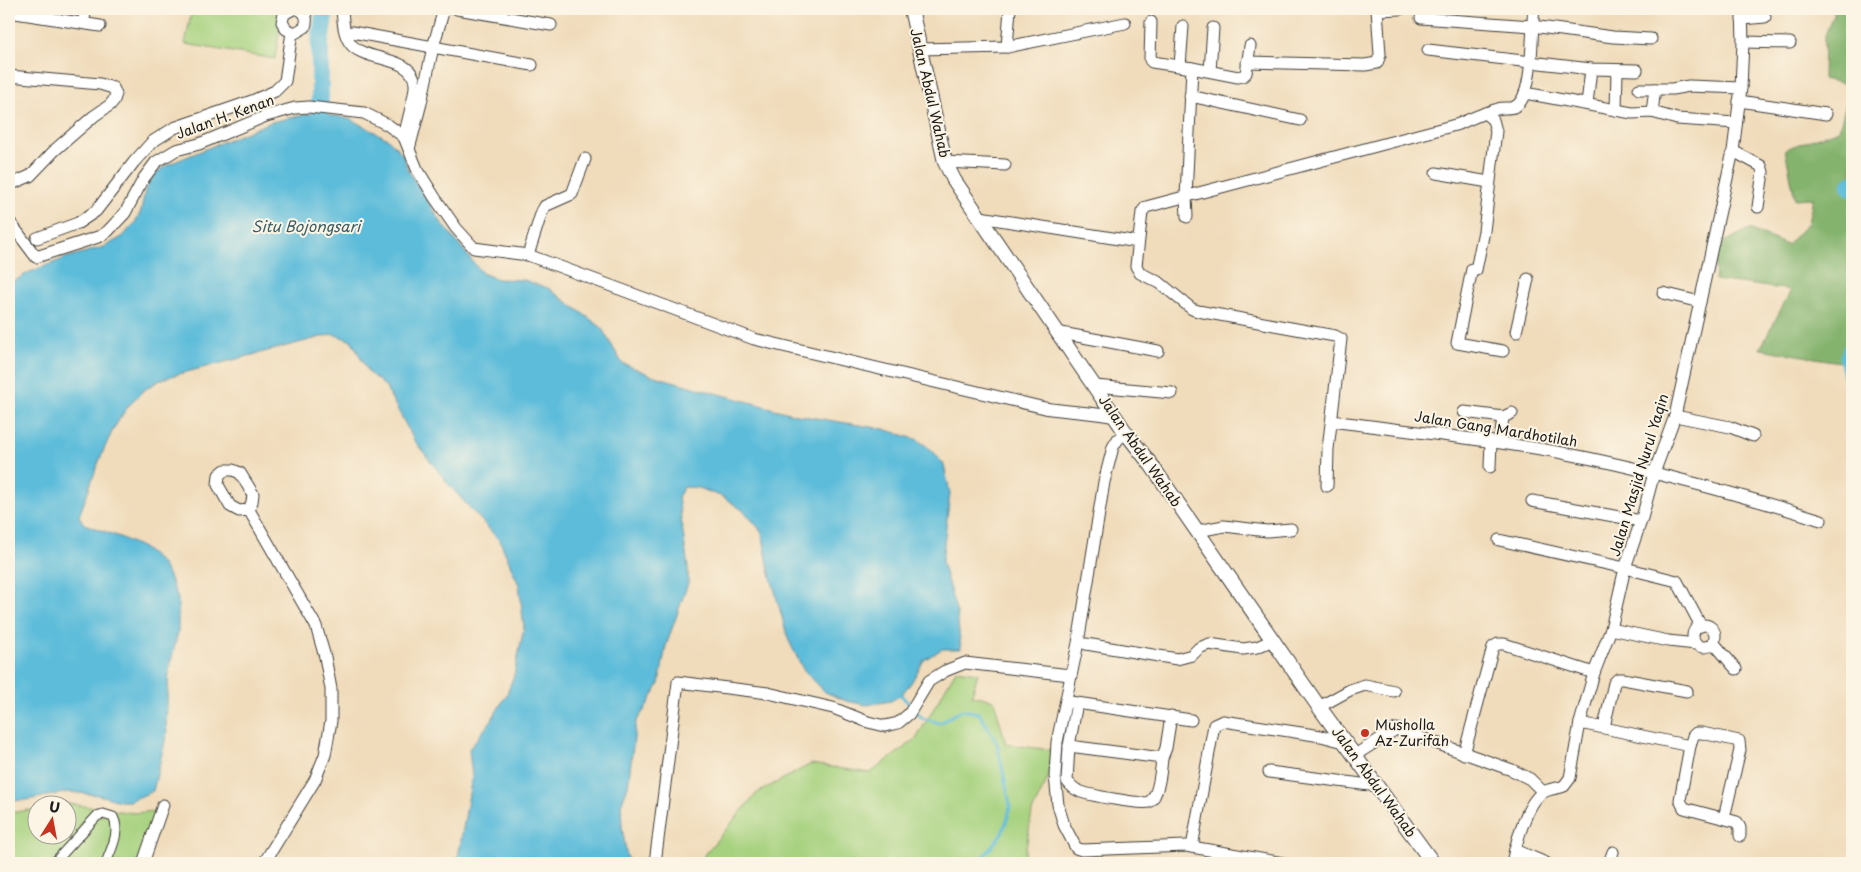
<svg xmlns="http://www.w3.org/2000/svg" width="1861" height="872" font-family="'Playpen Sans',sans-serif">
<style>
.green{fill:#a6d17e;stroke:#61764d}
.forest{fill:#84b36d;stroke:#506844}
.water{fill:#5cbcda;stroke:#3c6c7b}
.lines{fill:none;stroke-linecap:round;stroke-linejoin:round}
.stream{stroke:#5cbcda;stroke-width:3}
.river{stroke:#5cbcda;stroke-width:18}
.pedestrian-casing{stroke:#3c3934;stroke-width:11}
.minor-casing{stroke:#3c3934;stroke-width:13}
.tertiary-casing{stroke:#3c3934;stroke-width:16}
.pedestrian{stroke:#fff;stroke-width:9}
.minor{stroke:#fff;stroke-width:11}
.tertiary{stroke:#fff;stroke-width:14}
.poi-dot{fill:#c8321e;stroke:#fcf5e5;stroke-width:2}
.labels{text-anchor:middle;stroke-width:4;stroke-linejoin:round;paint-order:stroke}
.street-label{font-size:14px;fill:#1c1c1c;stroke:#fcf5e5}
.poi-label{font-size:14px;fill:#1c1c1c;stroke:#fcf5e5;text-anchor:start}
.water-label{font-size:15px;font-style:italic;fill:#365c68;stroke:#fcf5e5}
</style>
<rect width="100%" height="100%" fill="#fcf5e5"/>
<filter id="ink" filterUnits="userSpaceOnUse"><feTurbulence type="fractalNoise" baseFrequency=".02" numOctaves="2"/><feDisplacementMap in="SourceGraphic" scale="10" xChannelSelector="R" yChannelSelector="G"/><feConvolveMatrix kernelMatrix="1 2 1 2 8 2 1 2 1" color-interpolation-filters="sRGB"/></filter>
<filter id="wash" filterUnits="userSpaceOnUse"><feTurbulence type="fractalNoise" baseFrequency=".0096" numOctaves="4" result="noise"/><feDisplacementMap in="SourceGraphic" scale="20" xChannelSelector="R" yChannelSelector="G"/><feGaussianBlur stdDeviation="1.12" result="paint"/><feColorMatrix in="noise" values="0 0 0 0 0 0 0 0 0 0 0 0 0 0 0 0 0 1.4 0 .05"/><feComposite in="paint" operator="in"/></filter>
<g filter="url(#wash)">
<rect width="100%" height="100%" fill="#f0dcbb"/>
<g class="green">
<polygon points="192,9 283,9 275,59 185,44"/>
<polygon points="956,670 978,673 972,695 994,700 1006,744 1051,750 1048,778 1032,812 1024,860 1032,863 704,863 704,855 757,793 811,764 870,773 916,739"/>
<polygon points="63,803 133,813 155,811 139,863 12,863 9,858 9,813 37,809 38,834 68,834 68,804 57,804"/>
</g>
<polygon class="forest" points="1835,9 1852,9 1852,364 1760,349 1791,290 1715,280 1717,246 1749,229 1787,245 1808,223 1813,198 1795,199 1785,149 1839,130 1851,85 1823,79 1824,38"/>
<path class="water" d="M308 114 337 116 352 120 388 139 397 148 403 156 409 172 441 222 482 273 497 279 524 280 548 288 601 327 622 363 651 375 697 388 797 415 884 429 918 440 933 451 944 465 950 493 942 562 957 614 961 649H942L924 660 911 683 901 695 891 701 867 705 846 701 825 692 803 669 788 639 769 570 762 532 744 511 723 497 699 488 684 487 678 497 688 568V583L666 646 659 684 647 706 636 722 628 786 621 805 622 827 628 863H457L472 777 469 749 491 721 507 694 514 675 524 628 519 585 500 541 449 485 414 440 385 386 368 372 352 341 333 334 179 374C172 376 164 378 157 382 112 405 96 473 79 516L84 524 120 537 143 548 161 563 169 576 178 599V632L169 669 166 723 167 733 153 791 130 801H120L98 795 69 792 26 800 9 801V284L30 272 68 257 104 247 122 237 135 223 141 211 145 190 155 174 167 165 271 122Z"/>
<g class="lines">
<g class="stream">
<polyline points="901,695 910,705"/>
<polyline points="915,709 922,718 940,723 962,710 979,713 997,743 1010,805 1008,817 1002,833 979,863"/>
</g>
<g class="river">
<polyline points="320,114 320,44 325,9"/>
<polyline points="1852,184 1850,186 1852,188"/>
<polyline points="1852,349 1848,359 1852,378"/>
</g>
</g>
</g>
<g filter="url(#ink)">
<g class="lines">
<g class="pedestrian-casing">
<path id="pedestrian" d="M54 863 97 816 103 814 113 817C121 832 111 849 106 863"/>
</g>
<g class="minor-casing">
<g id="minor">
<path d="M293 9 284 14 282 22 286 29 295 33 305 27C308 19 306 12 298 9"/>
<path d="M342 9C343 20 343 33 350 43 364 63 413 54 415 84 416 93 406 126 404 137"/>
<polyline points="457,9 551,25"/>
<polyline points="1377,10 1400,9"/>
<polyline points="9,12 100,26"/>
<polyline points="1421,18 1532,26 1613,37 1651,39"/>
<polyline points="1742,19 1765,17"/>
<polyline points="1151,22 1150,60 1152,62 1192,68"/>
<polyline points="83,23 86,9"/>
<polyline points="352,32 433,47 444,9"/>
<polyline points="1743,42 1790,43"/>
<polyline points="1007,47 1010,9"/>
<polyline points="920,49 1007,47 1125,23"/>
<polyline points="1428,50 1591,69 1637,70"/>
<polyline points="1247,62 1365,65 1377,63 1380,55 1377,9"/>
<polyline points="1180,66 1183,26"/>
<polyline points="1210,71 1213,28"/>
<polyline points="9,76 100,84 113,88 116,94 114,100 110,105 94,116 56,149 30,176 9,185"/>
<polyline points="1639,89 1672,89 1689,86 1741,88"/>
<polyline points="1525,93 1632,113 1652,112 1677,119 1736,123"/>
<polyline points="1190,96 1300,120"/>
<polyline points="1739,101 1826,114"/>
<polyline points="1587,104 1591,69"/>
<polyline points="1616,110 1617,71"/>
<polyline points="1652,112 1655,89"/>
<polyline points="409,149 421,103 433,47 532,65"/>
<polyline points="1733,151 1761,166 1763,172 1758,207"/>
<polyline points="945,162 1005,165"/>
<polyline points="1436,173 1489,182"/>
<polyline points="980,217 1138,242"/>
<polyline points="1187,217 1186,197 1192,68 1238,77 1243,76 1246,73 1250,46"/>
<path d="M9 221 36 257 101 236 108 231 125 213 144 178 156 162 176 150 199 144 266 116 295 108 309 107 364 113 388 125 404 137 417 169 435 198 456 228 474 248 528 255 754 339 1045 408C1068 412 1092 412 1115 417"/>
<polyline points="37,238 78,223 96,211 134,162 152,142 174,128 252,101 275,91 285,81 292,32"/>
<polyline points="528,255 542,211 545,206 572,194 585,159"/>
<polyline points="1472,269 1457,343 1503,351"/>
<polyline points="1476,270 1484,231 1496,131 1493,120 1485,113"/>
<polyline points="1663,293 1700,302"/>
<polyline points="1056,332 1158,351"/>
<polyline points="1516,332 1528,279"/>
<polyline points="1095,386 1172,393"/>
<polyline points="1464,412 1503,417"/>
<polyline points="1675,416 1730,427 1753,436"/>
<path d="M1332 421C1411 432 1490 439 1568 454 1654 471 1738 494 1821 520"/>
<polyline points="1126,433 1118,439 1113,447 1104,482 1078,643 1057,742 1055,776 1058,805 1064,825 1076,848 1082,850 1186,846 1283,863"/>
<polyline points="1500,442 1503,417 1512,413"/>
<polyline points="1490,467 1491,442"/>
<polygon points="225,470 233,470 240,473 253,494 252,502 249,510 239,511 230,506 218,485 219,475"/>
<path d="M1327 486 1328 449 1341 339 1335 336 1198 311 1192 309 1160 283 1140 273 1136 266 1142 212 1146 207 1459 124C1472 118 1485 112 1498 109 1503 107 1509 109 1514 107 1535 99 1531 28 1534 9"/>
<polyline points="1532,501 1641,521"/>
<polyline points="249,510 316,626 325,657 331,689 331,721 325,755 315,780 264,863"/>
<polyline points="1198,531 1224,526 1267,531 1291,529"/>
<polyline points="1499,540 1625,568 1677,581 1701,626"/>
<circle cx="1704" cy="636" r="11"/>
<polyline points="1611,629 1668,641 1696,644"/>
<polyline points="1713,642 1736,669"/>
<polyline points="1086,644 1177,659 1192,655 1199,648 1209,644 1243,649 1257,647 1273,640"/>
<polyline points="1070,702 1191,720"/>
<polyline points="1077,703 1069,746 1162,758 1166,748 1171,716"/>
<polyline points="1319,707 1350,690 1365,685 1394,691"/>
<polyline points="1580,723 1690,746 1693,736 1696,733 1702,733 1739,741 1740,750 1724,818"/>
<polyline points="1604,727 1614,683 1618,679 1623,679 1687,691"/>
<path d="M1069 746 1067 781C1071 786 1074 789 1079 791 1087 795 1142 805 1149 802 1159 796 1161 769 1162 758"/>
<polyline points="1690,746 1680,800 1684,808 1737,822 1740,828 1740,836"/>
<polyline points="1464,754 1493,647 1498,644 1504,644 1594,673"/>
<polyline points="1355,755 1396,729 1512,770 1530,779 1543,792"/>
<polyline points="1269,772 1377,786"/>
<polyline points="1192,847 1214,725 1223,721 1321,736 1344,742"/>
<polyline points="1515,850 1546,863"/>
<polyline points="143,863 163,805"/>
<polyline points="655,863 678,682 768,693 833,708 868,722 885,726 898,723 909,714 929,681 945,671 965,663 1070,675"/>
<path d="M1512 863C1516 844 1526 804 1542 793 1549 788 1557 789 1564 786L1570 778 1580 723 1594 673 1611 629 1625 568 1642 518 1654 473 1675 416 1733 151 1741 88 1743 42 1742 9"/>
<polyline points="1609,863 1613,852"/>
</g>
</g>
<g class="tertiary-casing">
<polyline id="tertiary" points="911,9 945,162 954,180 1126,433 1152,466 1319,707 1433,863"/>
</g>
<use href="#pedestrian" class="pedestrian"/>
<use href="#minor" class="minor"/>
<use href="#tertiary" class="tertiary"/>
</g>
</g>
<circle class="poi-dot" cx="1365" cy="733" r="5"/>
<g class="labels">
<g class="street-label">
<text transform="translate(930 93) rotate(77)" y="5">Jalan Abdul Wahab</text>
<text transform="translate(225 117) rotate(-20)" y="5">Jalan H. Kenan</text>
<text transform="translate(1496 429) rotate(9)" y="5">Jalan Gang Mardhotilah</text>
<text transform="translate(1140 451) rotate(55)" y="5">Jalan Abdul Wahab</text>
<text transform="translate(1639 475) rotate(-73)" y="5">Jalan Masjid Nurul Yaqin</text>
<text transform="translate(1374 782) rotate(54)" y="5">Jalan Abdul Wahab</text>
</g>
<g class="poi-label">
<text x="1375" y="730">Musholla<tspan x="1375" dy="16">Az-Zurifah</tspan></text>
</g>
<g class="water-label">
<text x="306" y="232">Situ Bojongsari</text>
</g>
</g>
<rect width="1861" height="872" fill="none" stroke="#fcf5e5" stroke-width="30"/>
<g transform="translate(52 820) rotate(11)"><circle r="24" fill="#fcf5e5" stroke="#a29e95"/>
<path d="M0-4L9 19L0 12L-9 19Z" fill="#c8321e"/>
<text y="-8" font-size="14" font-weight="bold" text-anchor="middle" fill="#1c1c1c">U</text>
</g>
</svg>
